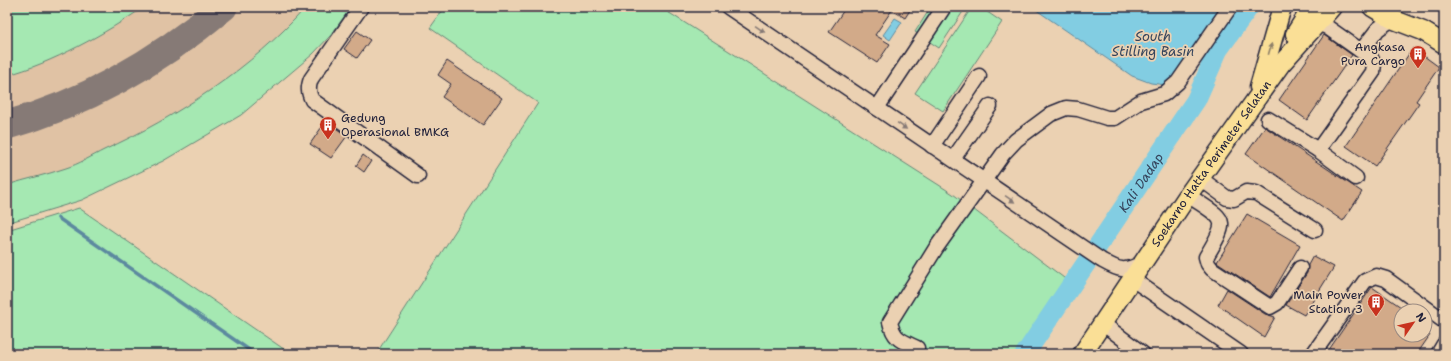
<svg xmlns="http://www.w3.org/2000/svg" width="1451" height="361" font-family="'Shantell Sans',sans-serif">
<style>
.built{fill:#e0c2a4}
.green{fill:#a5e8b2;stroke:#648576}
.water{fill:#82cde2;stroke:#5c899f}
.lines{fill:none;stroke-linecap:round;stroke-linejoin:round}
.stream{stroke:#5c899f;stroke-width:3.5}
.river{stroke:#82cde2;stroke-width:20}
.taxiway{stroke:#867a76;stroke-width:29}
.building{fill:#d2aa89;stroke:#22223b}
.minor-casing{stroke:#22223b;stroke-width:17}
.major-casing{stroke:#22223b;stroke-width:21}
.minor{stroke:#ebd1b2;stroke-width:14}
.major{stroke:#fadf96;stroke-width:18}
.oneway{fill:#867a76}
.oneway2{fill:#8e8068}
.labels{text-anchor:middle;stroke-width:3.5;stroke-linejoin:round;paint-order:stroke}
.poi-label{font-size:12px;fill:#22223b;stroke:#ebd1b2;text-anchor:end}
.street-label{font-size:12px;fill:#22223b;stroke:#ebd1b2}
.water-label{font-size:13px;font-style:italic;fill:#35445c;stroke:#ebd1b2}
</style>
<rect width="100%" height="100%" fill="#ebd1b2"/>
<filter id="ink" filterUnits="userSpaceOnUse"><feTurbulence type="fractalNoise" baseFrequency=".025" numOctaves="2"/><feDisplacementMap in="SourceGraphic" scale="8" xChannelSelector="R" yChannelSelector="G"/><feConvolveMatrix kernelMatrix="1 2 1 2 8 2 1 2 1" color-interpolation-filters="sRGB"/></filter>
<g filter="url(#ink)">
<polygon class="built" points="92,7 351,7 331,35 313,54 241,115 163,161 82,200 7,223 7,47"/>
<g class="green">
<path d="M7 7H144C108 32 49 65 7 75Z"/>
<path d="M306 7H351L331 35 313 54 241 115 163 161 82 200 7 223V185C26 179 46 175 66 168 79 164 92 156 104 150 177 117 253 67 306 7Z"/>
<polygon points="445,7 660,7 953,194 1068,281 1019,354 376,354 538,103 430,28"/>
<polygon points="931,7 966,7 939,48 915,32"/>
<polygon points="972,7 980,7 1002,22 943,111 915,93"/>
<polygon points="79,208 291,354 7,354 7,230"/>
</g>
<g class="water">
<polygon points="1032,7 1225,7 1178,73 1166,85 1151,83 1132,76"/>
<polygon points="895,18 902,22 890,40 883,35"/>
</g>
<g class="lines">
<polyline class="stream" points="58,218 255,354"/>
<path class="river" id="s1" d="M1025 354 1196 100 1218 50 1249 7"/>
<path class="taxiway" d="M7 125C86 103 160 60 223 7"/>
</g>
<g class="building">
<polygon points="846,7 912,7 905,18 892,10 875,35 890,44 877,63 829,32"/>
<polygon points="357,31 370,40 357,58 344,49"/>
<polygon points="1324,35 1352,55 1307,120 1279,100"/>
<polygon points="1413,48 1439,67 1416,101 1419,103 1375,166 1346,146"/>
<polygon points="447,61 502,98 483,125 442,97 451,84 438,75"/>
<polygon points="326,121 347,136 331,158 310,144"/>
<polygon points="1265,127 1362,192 1343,221 1246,154"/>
<polygon points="363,155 371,161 364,172 356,166"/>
<polygon points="1247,214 1300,245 1270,297 1217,262"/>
<polygon points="1313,256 1334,267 1304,315 1286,305 1307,273 1308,265"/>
<polygon points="1372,287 1401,307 1401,335 1430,335 1417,354 1326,354"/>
<polygon points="1227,289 1265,314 1275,317 1264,337 1218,305"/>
</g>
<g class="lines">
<g class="minor-casing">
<g id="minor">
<path d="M361 7 311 79C308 87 308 92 312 100L418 176"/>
<path d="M728 7 1101 260C1119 270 1123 273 1142 263"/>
<polyline points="1316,23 1327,27 1371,58 1374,64 1373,72 1318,150"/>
<polyline points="1361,51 1378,29 1392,19"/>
<polyline points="877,108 944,7"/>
<polyline points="1268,119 1318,150 1356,178"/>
<polyline points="932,146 979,76"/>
<polyline points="953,159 990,106"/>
<polyline points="1201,179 1227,198 1234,199 1246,192 1256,193 1315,230"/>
<path d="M1188 195C1225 221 1231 216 1206 257L1208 264 1212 269 1270 307 1277 303 1300 268"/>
<polyline points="1132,279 1241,354"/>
<polyline points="1102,323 1143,354"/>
<path d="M917 348C902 341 894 340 890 322L936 248 1003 154 1016 140 1051 114 1066 108 1078 109 1107 118H1115L1141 101 1164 94 1178 82 1230 7"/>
<polyline points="1313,354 1365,281 1376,276 1386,279 1444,321"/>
<polyline points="1438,354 1444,344"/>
</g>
</g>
<g class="major-casing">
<g id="major">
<polyline points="1372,7 1392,19 1423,31 1444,44"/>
<polyline points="1295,34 1312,7"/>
<polyline points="1259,87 1282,7"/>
<path id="s2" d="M1082 354 1188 195 1281 64 1332 7"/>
</g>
</g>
<use href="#minor" class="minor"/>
<use href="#major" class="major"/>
</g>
<defs><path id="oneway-solid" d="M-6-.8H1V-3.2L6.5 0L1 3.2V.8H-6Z"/></defs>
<g class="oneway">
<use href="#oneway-solid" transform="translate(760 29) rotate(34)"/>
<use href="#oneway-solid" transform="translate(902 126) rotate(35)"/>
<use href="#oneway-solid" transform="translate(1010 199) rotate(34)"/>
</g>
<use class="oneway2" href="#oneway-solid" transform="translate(1270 49) rotate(-74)"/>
</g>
<defs>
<g id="building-pin" transform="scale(0.9)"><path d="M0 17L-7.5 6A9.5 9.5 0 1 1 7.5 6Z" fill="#c8321e" stroke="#ebd1b2"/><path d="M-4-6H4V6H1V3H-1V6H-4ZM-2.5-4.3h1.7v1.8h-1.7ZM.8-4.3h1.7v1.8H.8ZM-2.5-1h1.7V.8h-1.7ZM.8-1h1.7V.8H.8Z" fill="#fff"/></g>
</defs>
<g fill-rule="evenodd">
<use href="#building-pin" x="1418" y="54"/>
<use href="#building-pin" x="328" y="125"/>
<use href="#building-pin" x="1376" y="302"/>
</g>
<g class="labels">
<g class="poi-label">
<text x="1405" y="51">Angkasa<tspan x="1405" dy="14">Pura Cargo</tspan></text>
<text x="341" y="122" text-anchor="start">Gedung<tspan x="341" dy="14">Operasional BMKG</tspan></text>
<text x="1363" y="299">Main Power<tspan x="1363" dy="14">Station 3</tspan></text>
</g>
<g class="street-label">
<text dy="4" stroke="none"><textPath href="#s2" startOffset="230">Soekarno Hatta Perimeter Selatan</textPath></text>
</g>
<g class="water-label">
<text x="1153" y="41">South<tspan x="1153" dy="15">Stilling Basin</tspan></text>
<text dy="5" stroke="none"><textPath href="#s1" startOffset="207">Kali Dadap</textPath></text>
</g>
</g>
<rect width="1451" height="361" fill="none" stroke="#ebd1b2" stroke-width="24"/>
<rect x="12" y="12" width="1427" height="337" fill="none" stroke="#22223b" stroke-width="1.5" filter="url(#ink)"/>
<g transform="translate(1413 323) rotate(56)"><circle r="19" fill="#ebd1b2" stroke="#9b8b82"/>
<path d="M0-3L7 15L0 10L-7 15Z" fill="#c8321e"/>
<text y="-6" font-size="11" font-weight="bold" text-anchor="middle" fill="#22223b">N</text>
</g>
</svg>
